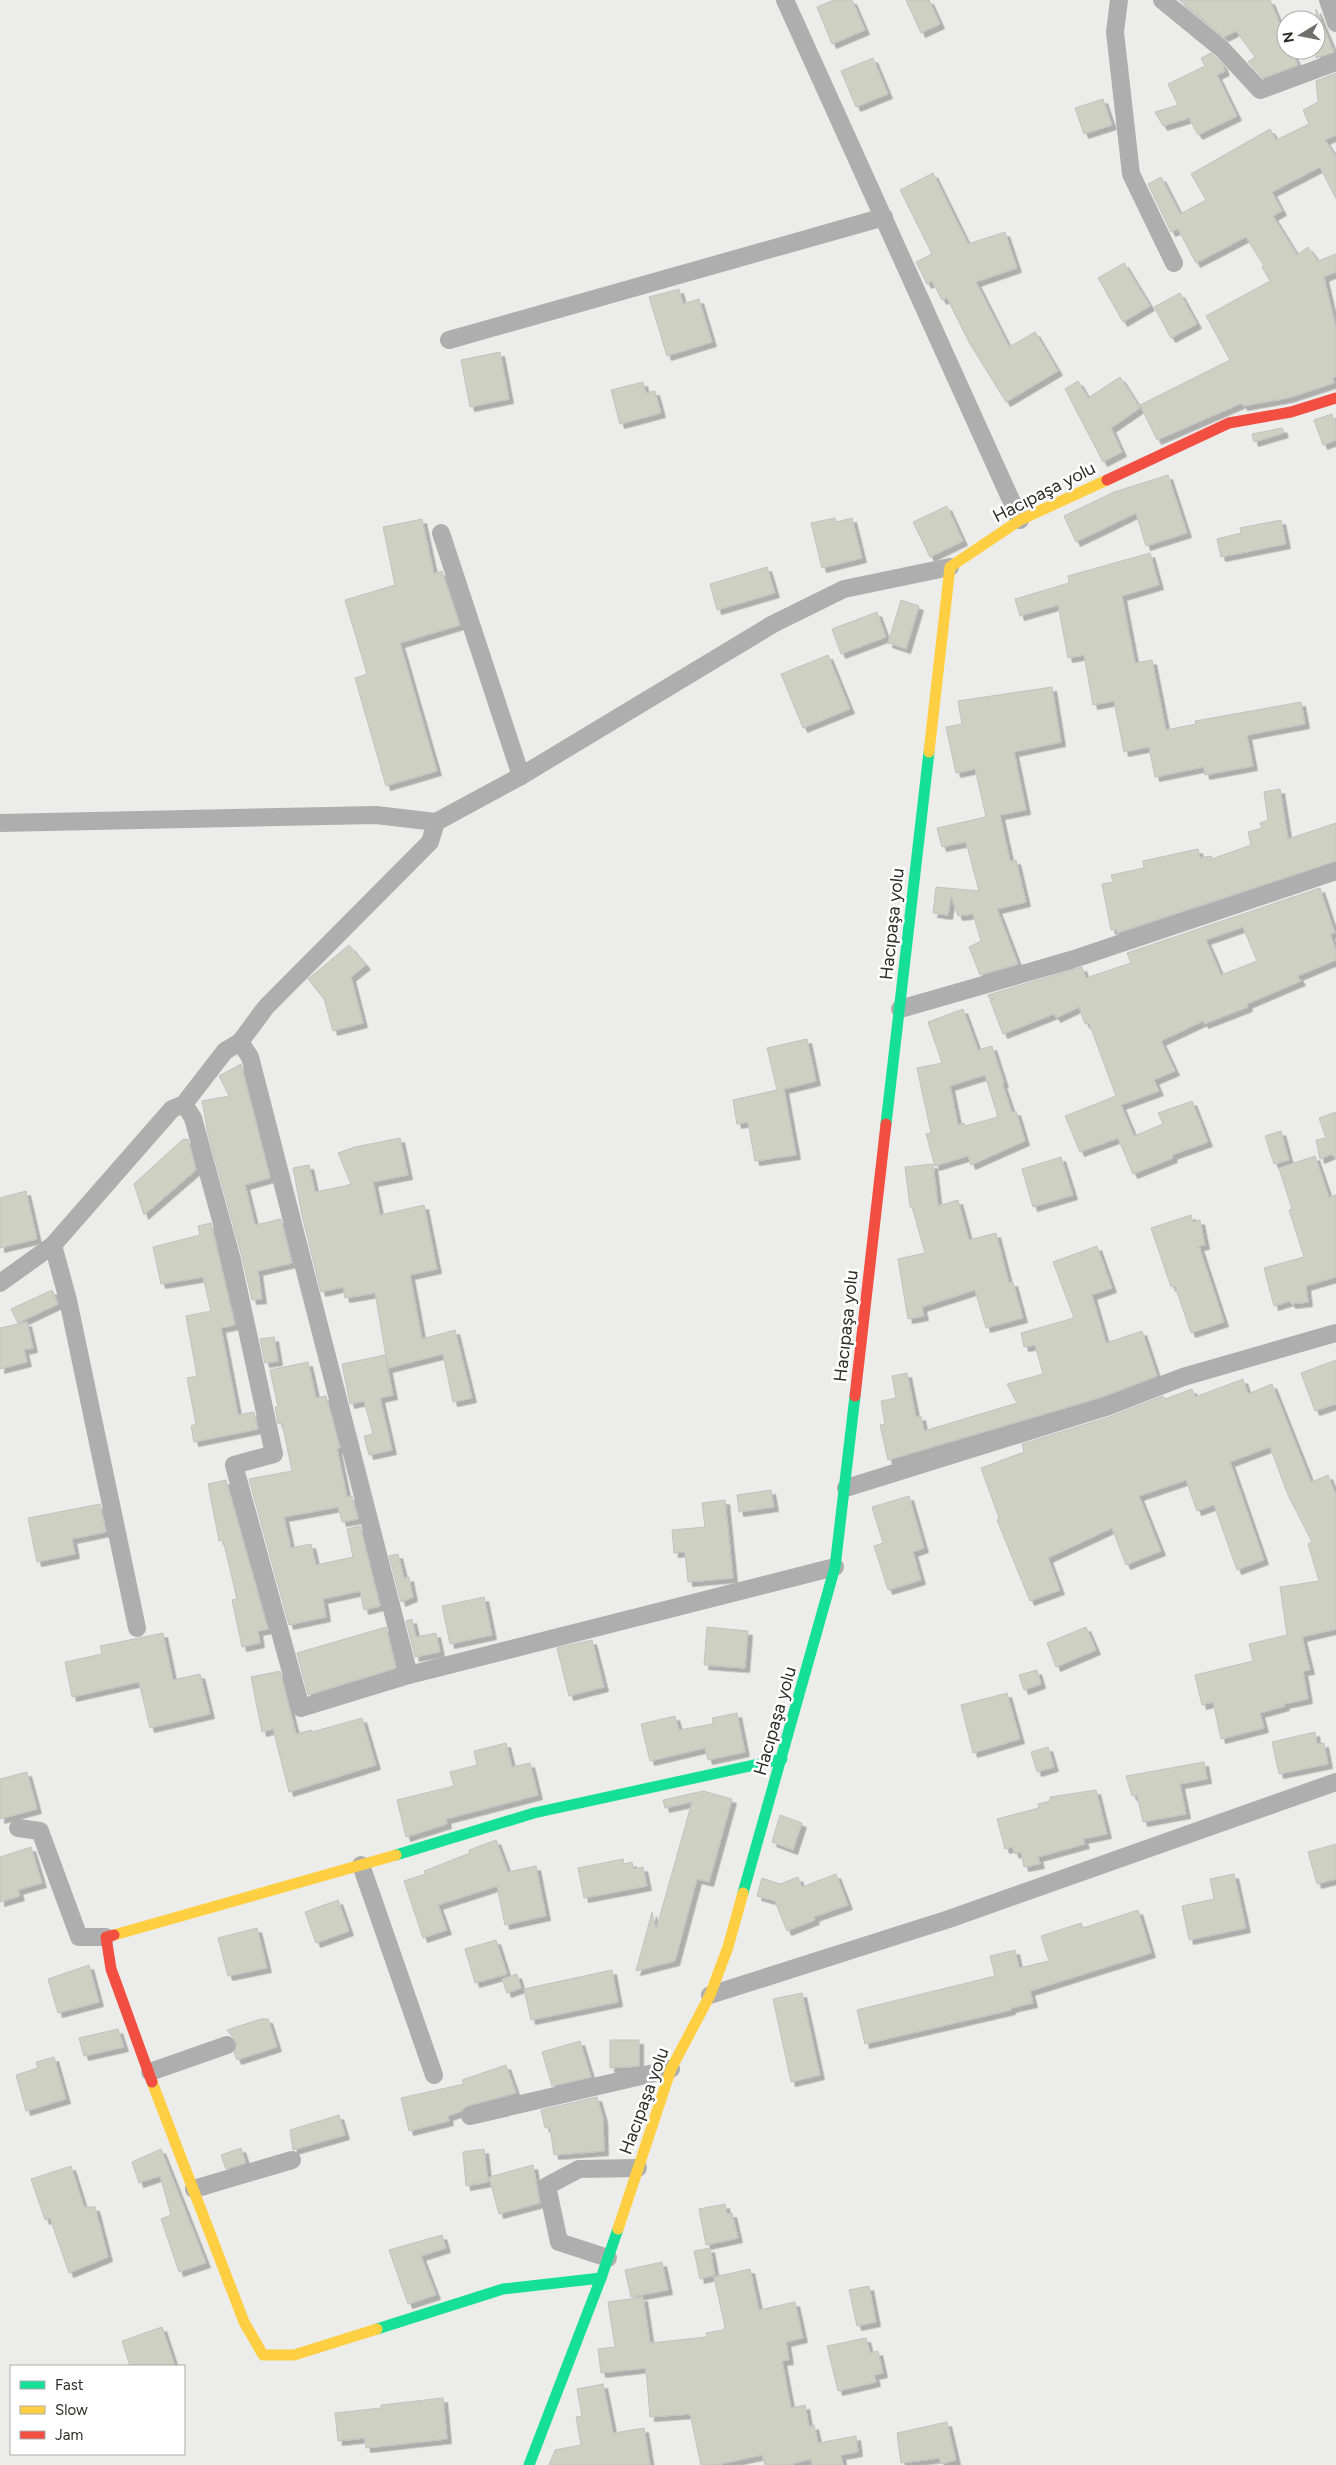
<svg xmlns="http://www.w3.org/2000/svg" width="1336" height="2465" font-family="Figtree,sans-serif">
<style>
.building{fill:#ced0c1;stroke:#c2c2c1;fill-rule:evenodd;filter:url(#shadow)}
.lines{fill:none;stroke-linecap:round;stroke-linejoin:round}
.street{stroke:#aeaeae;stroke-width:18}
.fast{stroke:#16e098;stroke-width:11}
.slow{stroke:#ffcf43;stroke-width:11}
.jam{stroke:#f24e42;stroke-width:11}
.labels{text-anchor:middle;stroke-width:5;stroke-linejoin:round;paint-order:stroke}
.street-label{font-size:18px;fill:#2c2c2a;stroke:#fff}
</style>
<defs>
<filter id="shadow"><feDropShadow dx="4.5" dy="4.5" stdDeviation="0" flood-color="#0004"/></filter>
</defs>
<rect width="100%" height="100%" fill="#ecedeb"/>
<g class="building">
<polygon points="834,0 852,0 865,30 832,44 817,7"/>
<polygon points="906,0 929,0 940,24 921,33"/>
<polygon points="1179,0 1270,0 1286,39 1286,50 1291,50 1298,65 1263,78 1248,62 1255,57 1236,31 1224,37"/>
<polygon points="1316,9 1334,52 1316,58"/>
<polygon points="1211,53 1222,64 1225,71 1217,75 1237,116 1198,135 1189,118 1163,126 1155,112 1178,105 1168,84 1205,66 1201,58"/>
<polygon points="873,58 888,94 856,107 841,71"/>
<polygon points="1336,73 1336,135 1325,140 1336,157 1336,199 1320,167 1272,192 1282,211 1273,216 1297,255 1308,247 1318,261 1336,254 1336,272 1324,277 1336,328 1336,377 1333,378 1334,383 1288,398 1243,406 1242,403 1157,440 1140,405 1230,360 1206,316 1270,281 1262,267 1264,266 1246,237 1196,263 1178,229 1171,232 1148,184 1161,177 1180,214 1206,200 1191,174 1270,129 1276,140 1309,124 1303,110 1318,102 1316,81"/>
<polygon points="1103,99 1112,125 1084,134 1075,108"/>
<polygon points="933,173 968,244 1005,232 1017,268 976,282 1009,347 1035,332 1058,371 1006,402 970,344 947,298 942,300 932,281 927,284 916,262 932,254 900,190"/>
<polygon points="1124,263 1150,306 1123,322 1098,278"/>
<polygon points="679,289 683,304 699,299 712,342 667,356 649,297"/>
<polygon points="1180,293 1197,324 1171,338 1154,307"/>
<polygon points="500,352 509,399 470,407 461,360"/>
<polygon points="1120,377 1140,408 1111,428 1122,452 1103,462 1065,389 1078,381 1088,398"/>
<polygon points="643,382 646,393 655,391 661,413 620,424 611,390"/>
<polygon points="1332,414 1333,419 1336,418 1336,440 1323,445 1314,420"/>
<polygon points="1282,428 1284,433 1254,442 1252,434"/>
<polygon points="1168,475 1187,533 1146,546 1136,513 1076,542 1064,516 1114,492"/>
<polygon points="947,506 963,541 930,557 913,522"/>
<polygon points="835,518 836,522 852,518 862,558 822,568 811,523"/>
<polygon points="422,519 434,574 442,571 460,625 400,643 437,771 386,786 355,678 367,674 345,600 395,585 383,527"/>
<polygon points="1281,520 1286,544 1221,557 1217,539 1241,533 1240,528"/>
<polygon points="1150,553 1159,585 1122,596 1135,663 1152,660 1166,730 1196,724 1195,721 1301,702 1305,724 1247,735 1253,766 1205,775 1204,767 1155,777 1149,747 1124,752 1114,701 1093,705 1084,655 1068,658 1058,605 1020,616 1015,599 1069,583 1068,576"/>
<polygon points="767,567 775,593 717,610 710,584"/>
<polygon points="901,600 919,606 906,649 888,643"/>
<polygon points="877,612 886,637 841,654 832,629"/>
<polygon points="828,655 850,709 803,728 781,674"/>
<polygon points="1052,687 1061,742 1014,752 1026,810 1000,815 1010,861 1016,860 1026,902 997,909 1018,964 980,975 969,947 981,941 973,914 958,916 951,896 948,915 933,913 936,887 979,891 966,842 942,847 937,828 986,817 975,769 956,773 946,727 962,724 958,701"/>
<polygon points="1280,789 1288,839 1336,823 1336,861 1117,933 1116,929 1111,930 1102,884 1113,882 1111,875 1144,868 1143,861 1198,849 1200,858 1211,856 1212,859 1251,845 1248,832 1262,828 1260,823 1268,820 1264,792"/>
<path d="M1320 888 1335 933 1330 934 1336 950V960L1298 976 1301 981 1247 1004 1248 1007 1204 1024 1203 1021 1161 1041 1175 1071 1154 1080 1159 1091 1121 1105 1134 1136 1163 1124 1158 1113 1192 1101 1208 1142 1172 1155 1173 1158 1133 1174 1118 1138 1080 1152 1065 1116 1116 1096 1089 1023 1085 1024 1079 1007 1056 1018 1054 1014 1003 1034 990 1000 994 999 989 998 988 995 1082 967 1086 978 1131 963 1127 953ZM1243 927 1257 961 1221 975 1206 940Z"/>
<polygon points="349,945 366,965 351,977 363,1023 333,1031 324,999 308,979"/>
<path d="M963 1009 978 1050 992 1046 1004 1083H1002L1012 1112 1016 1111 1025 1141 971 1165 968 1156 935 1166 926 1134 931 1133 917 1068 942 1063 928 1022ZM985 1075 998 1117 965 1126 964 1123 958 1125 950 1086Z"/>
<polygon points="807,1039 816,1081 784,1089 796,1155 755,1161 748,1122 737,1124 733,1100 777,1090 767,1048"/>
<polygon points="241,1064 270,1178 245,1185 255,1225 281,1219 292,1263 258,1271 262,1299 252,1300 242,1257 208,1134 202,1101 229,1096 219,1076"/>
<polygon points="1336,1112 1336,1159 1332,1154 1320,1159 1316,1140 1326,1138 1319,1118"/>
<polygon points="1281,1131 1289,1160 1274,1164 1265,1136"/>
<polygon points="400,1138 408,1175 373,1182 380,1215 424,1205 437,1269 410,1275 422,1339 455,1330 472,1398 453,1402 443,1354 388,1368 375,1293 345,1298 343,1287 321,1292 302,1215 293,1168 309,1165 315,1192 345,1186 351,1184 338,1153 355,1147"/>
<polygon points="188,1139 196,1170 144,1215 134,1184 182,1140"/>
<polygon points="1315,1156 1329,1197 1336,1195 1336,1277 1306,1286 1308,1302 1291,1304 1290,1301 1274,1306 1264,1268 1304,1257 1289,1210 1292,1209 1279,1168"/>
<polygon points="1061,1157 1073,1195 1033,1207 1022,1169"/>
<polygon points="933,1164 938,1206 958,1200 969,1240 996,1233 1009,1283 1013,1282 1023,1318 986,1328 975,1290 922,1307 924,1316 908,1319 898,1259 925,1253 912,1207 910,1207 905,1167"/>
<polygon points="26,1191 37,1239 0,1248 0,1198"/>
<polygon points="1191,1215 1193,1222 1200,1220 1205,1245 1199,1246 1224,1322 1191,1333 1175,1286 1171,1287 1151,1228"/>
<polygon points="211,1223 235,1325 221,1328 238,1415 254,1412 258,1429 194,1442 191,1426 196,1424 187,1378 197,1376 186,1316 211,1311 203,1277 161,1284 153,1247 200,1235 198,1226"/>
<polygon points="1097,1246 1112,1288 1092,1295 1106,1343 1142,1331 1157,1376 1102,1397 888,1460 880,1425 885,1424 881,1401 896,1398 892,1376 907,1373 916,1417 921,1416 924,1431 1017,1403 1007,1384 1043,1374 1035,1345 1024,1347 1021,1333 1074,1318 1053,1262"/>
<polygon points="52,1290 58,1304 18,1323 11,1309"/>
<polygon points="27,1322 33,1348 24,1350 27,1362 0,1369 0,1328"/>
<polygon points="274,1337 278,1361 265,1363 260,1339"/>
<polygon points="385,1355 393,1395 380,1398 392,1450 369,1455 364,1436 373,1434 364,1401 350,1404 342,1364"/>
<polygon points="1336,1360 1336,1404 1315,1411 1301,1373"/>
<polygon points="308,1362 316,1398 326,1396 340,1448 337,1449 347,1497 352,1496 358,1519 342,1522 338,1507 284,1517 291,1548 311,1544 316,1565 353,1557 347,1529 360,1526 380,1606 364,1610 360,1591 323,1599 326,1617 289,1625 249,1479 292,1471 282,1423 278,1424 275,1407 278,1407 270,1370"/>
<polygon points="1243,1379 1248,1394 1272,1384 1311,1482 1328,1475 1336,1495 1336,1629 1302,1637 1310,1670 1303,1671 1308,1699 1284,1704 1285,1706 1260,1713 1264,1728 1221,1739 1213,1702 1202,1705 1195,1675 1253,1661 1249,1644 1287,1635 1280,1587 1319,1581 1308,1544 1312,1542 1288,1495 1270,1447 1230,1462 1264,1560 1237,1570 1214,1505 1197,1511 1186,1480 1139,1496 1161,1551 1126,1565 1112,1528 1048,1558 1060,1590 1030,1601 997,1520 999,1518 981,1468 1024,1452 1022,1444 1109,1417 1163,1396 1165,1399 1192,1389 1195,1397"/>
<polygon points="226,1480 268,1629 258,1631 260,1643 242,1647 232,1600 237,1599 223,1540 219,1541 208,1484"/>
<polygon points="771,1490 774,1507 739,1512 737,1495"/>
<polygon points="909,1496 924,1548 913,1552 921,1580 888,1590 874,1546 883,1543 872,1507"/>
<polygon points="725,1500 733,1578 688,1582 685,1552 674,1553 672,1530 705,1527 702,1503"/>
<polygon points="100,1504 106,1532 72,1539 75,1554 37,1562 28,1518"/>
<polygon points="398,1554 404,1578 409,1577 413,1597 401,1602 389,1556"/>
<polygon points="484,1597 492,1635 450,1644 442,1606"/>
<polygon points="412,1619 416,1637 436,1633 440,1652 415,1657 406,1621"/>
<polygon points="386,1627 396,1668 308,1695 297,1653"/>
<polygon points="707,1627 748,1631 745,1668 704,1665"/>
<polygon points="1086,1627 1096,1650 1056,1667 1047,1643"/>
<polygon points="163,1633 173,1680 200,1674 210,1714 150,1728 139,1682 72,1697 65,1662 102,1654 100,1646"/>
<polygon points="592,1640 604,1687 569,1696 557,1648"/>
<polygon points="1037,1670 1041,1684 1024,1690 1019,1675"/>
<polygon points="280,1671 296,1734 312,1730 312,1732 362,1718 376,1765 289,1792 273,1729 262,1732 251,1677"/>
<polygon points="1007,1693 1020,1739 973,1753 961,1705"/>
<polygon points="737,1713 745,1752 708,1760 705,1748 650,1761 641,1724 675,1716 679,1730 713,1724 712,1718"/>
<polygon points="1315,1732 1317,1744 1324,1743 1328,1764 1279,1774 1272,1742"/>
<polygon points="506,1743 512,1767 530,1763 538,1795 446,1819 447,1824 406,1837 397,1800 454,1786 450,1772 477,1765 474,1751"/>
<polygon points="1048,1747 1054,1767 1037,1772 1031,1752"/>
<polygon points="1204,1762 1207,1779 1180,1784 1186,1814 1143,1822 1137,1795 1132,1796 1126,1776"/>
<polygon points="27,1772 37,1809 0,1819 0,1779"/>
<polygon points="1096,1790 1107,1834 1083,1839 1085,1844 1038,1857 1040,1864 1024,1867 1021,1852 1015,1854 1012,1847 1005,1849 997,1819 1039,1808 1038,1804 1050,1801 1050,1797"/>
<polygon points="703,1791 732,1799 709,1882 697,1879 675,1961 636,1971 652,1912 656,1930 692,1802 665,1808 663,1800"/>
<polygon points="780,1815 802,1823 793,1850 772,1842"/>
<polygon points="496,1840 508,1872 536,1866 546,1916 505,1925 497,1886 438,1905 447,1930 423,1938 404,1881 425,1874 424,1871 470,1853 469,1850"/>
<polygon points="1336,1844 1336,1879 1317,1884 1308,1852"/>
<polygon points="31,1847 42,1883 18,1890 20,1896 0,1902 0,1857"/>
<polygon points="623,1859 624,1864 632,1862 633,1869 643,1867 647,1886 584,1898 578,1868"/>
<polygon points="836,1874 848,1905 814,1917 815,1920 787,1931 775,1901 757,1896 762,1878 780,1884 798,1877 802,1887"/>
<polygon points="1234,1874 1246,1928 1189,1940 1182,1906 1214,1899 1210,1879"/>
<polygon points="338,1900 349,1931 316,1943 305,1912"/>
<polygon points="1138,1910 1151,1953 1030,1991 1033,2003 1011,2008 1011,2010 865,2044 857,2010 995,1976 990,1956 1015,1950 1019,1968 1049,1961 1041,1936 1081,1923 1083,1928"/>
<polygon points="257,1928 267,1968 228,1976 218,1938"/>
<polygon points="496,1940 507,1974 475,1983 465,1949"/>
<polygon points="89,1965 99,2002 58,2013 48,1979"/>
<polygon points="612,1970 618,2002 531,2020 524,1989"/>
<polygon points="517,1974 521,1988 507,1993 502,1979"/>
<polygon points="802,1993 820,2075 791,2082 773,1999"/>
<polygon points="261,2019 268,2019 277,2047 237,2060 234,2053 237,2042 227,2030"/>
<polygon points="118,2029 124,2047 84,2056 79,2038"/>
<polygon points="610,2040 639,2040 639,2066 610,2068"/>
<polygon points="580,2041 591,2077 552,2086 542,2052"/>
<polygon points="54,2057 66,2099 26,2111 16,2075 38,2068 36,2062"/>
<polygon points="506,2065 516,2093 467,2106 460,2112 448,2116 449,2121 409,2131 401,2098 464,2084 462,2080"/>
<polygon points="597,2097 603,2118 604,2151 554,2155 550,2127 545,2128 541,2110"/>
<polygon points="339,2115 345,2135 293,2150 290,2130"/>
<polygon points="241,2148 246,2163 226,2169 221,2155"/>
<polygon points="161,2149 206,2263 179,2272 161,2219 171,2215 160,2176 139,2183 132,2162"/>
<polygon points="484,2149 488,2182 466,2186 463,2152"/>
<polygon points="533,2165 540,2203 499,2214 489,2177"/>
<polygon points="71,2166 84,2207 95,2207 108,2257 69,2273 50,2218 45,2220 31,2179"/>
<polygon points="725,2204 727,2214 732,2213 738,2238 706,2245 699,2209"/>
<polygon points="442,2235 446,2248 421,2256 436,2295 408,2304 389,2250"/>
<polygon points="710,2248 715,2275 700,2279 694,2251"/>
<polygon points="662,2262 668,2290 631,2297 625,2270"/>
<polygon points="750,2269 759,2310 795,2302 803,2338 786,2342 789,2360 782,2361 791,2408 805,2405 809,2427 814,2425 818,2443 856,2436 858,2452 841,2455 843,2465 812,2465 811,2459 788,2465 765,2465 762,2455 716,2465 701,2465 690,2414 650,2417 646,2368 601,2373 598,2349 615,2347 608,2302 643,2297 650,2343 707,2337 706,2333 723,2330 725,2327 714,2277"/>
<polygon points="869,2286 876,2322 857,2326 849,2290"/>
<polygon points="162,2327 175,2366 130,2366 122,2341"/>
<polygon points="866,2338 870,2353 878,2351 883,2373 874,2375 876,2382 838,2391 827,2346"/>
<polygon points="603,2384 613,2433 644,2428 650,2465 549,2465 555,2450 581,2445 576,2417 582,2416 577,2389"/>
<polygon points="443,2398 447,2439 366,2448 365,2438 338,2441 335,2413 381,2408 381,2405"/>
<polygon points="947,2422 956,2460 941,2464 939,2458 901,2463 897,2433"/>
</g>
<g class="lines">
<g class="street">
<polyline points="785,0 1020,520"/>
<polyline points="1119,0 1115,32 1131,174 1174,263"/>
<polyline points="1162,0 1222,49 1260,90 1336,62"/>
<polyline points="1328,0 1336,23"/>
<polyline points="449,340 884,217"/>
<polyline points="441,533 521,776"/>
<polyline points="0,823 376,815 436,822 521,776 773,624 844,589 950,567"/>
<polyline points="900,1009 1071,960 1336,871"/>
<polyline points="240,1042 250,1057 409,1675"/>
<polyline points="184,1104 193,1118 232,1260 274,1454 234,1465 301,1708 409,1675 835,1567"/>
<polyline points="53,1245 68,1300 137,1628"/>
<polyline points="0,1283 53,1245 172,1109 184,1104 225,1051 240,1042 266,1007 430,842 436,822"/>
<polyline points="846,1488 1106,1407 1183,1377 1336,1333"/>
<polyline points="18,1828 40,1831 79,1937 106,1937"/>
<polyline points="361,1865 434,2075"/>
<polyline points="710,1995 949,1919 1336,1782"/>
<polyline points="150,2072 227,2045"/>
<polyline points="470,2116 671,2069"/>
<polyline points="194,2189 292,2160"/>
<polyline points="608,2258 559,2242 547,2186 579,2169 638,2168"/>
</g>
<g class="fast">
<polyline points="886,1124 929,752"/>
<polyline points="396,1855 534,1813 782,1759"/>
<polyline points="743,1893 835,1567 855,1396"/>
<polyline points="377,2329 503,2289 601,2278"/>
<polyline points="529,2465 601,2278 618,2229"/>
</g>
<g class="slow">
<polyline points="929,752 950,567 1020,520 1107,480"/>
<polyline points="114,1935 396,1855"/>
<polyline points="152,2082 244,2322 263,2355 294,2355 377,2329"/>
<polyline points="618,2229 671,2069 710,1995 728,1947 743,1893"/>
</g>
<g class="jam">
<polyline points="1107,480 1229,423 1291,412 1336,398"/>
<polyline points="855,1396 886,1124"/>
<polyline points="114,1935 106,1937 111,1969 152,2082"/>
</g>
</g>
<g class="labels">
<g class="street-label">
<text transform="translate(1044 492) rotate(-27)" y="6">Hacıpaşa yolu</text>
<text transform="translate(892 924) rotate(-84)" y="6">Hacıpaşa yolu</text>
<text transform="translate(846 1326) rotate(-84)" y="6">Hacıpaşa yolu</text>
<text transform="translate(775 1721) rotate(-74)" y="6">Hacıpaşa yolu</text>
<text transform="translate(644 2101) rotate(-70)" y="6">Hacıpaşa yolu</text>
</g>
</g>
<rect x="10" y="2365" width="175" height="90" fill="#ffffff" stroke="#ababaa"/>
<rect x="20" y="2381" width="25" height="8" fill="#16e098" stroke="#ababaa"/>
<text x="55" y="2390" font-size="15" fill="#2c2c2a">Fast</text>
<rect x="20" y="2406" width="25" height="8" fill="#ffcf43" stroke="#ababaa"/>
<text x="55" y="2415" font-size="15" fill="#2c2c2a">Slow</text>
<rect x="20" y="2431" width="25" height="8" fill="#f24e42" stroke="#ababaa"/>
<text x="55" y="2440" font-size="15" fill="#2c2c2a">Jam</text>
<g transform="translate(1301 35) rotate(260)"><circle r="24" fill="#ffffff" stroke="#ababaa"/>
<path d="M0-4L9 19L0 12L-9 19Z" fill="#6f706e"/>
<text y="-8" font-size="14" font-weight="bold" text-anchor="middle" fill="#2c2c2a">N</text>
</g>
</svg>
